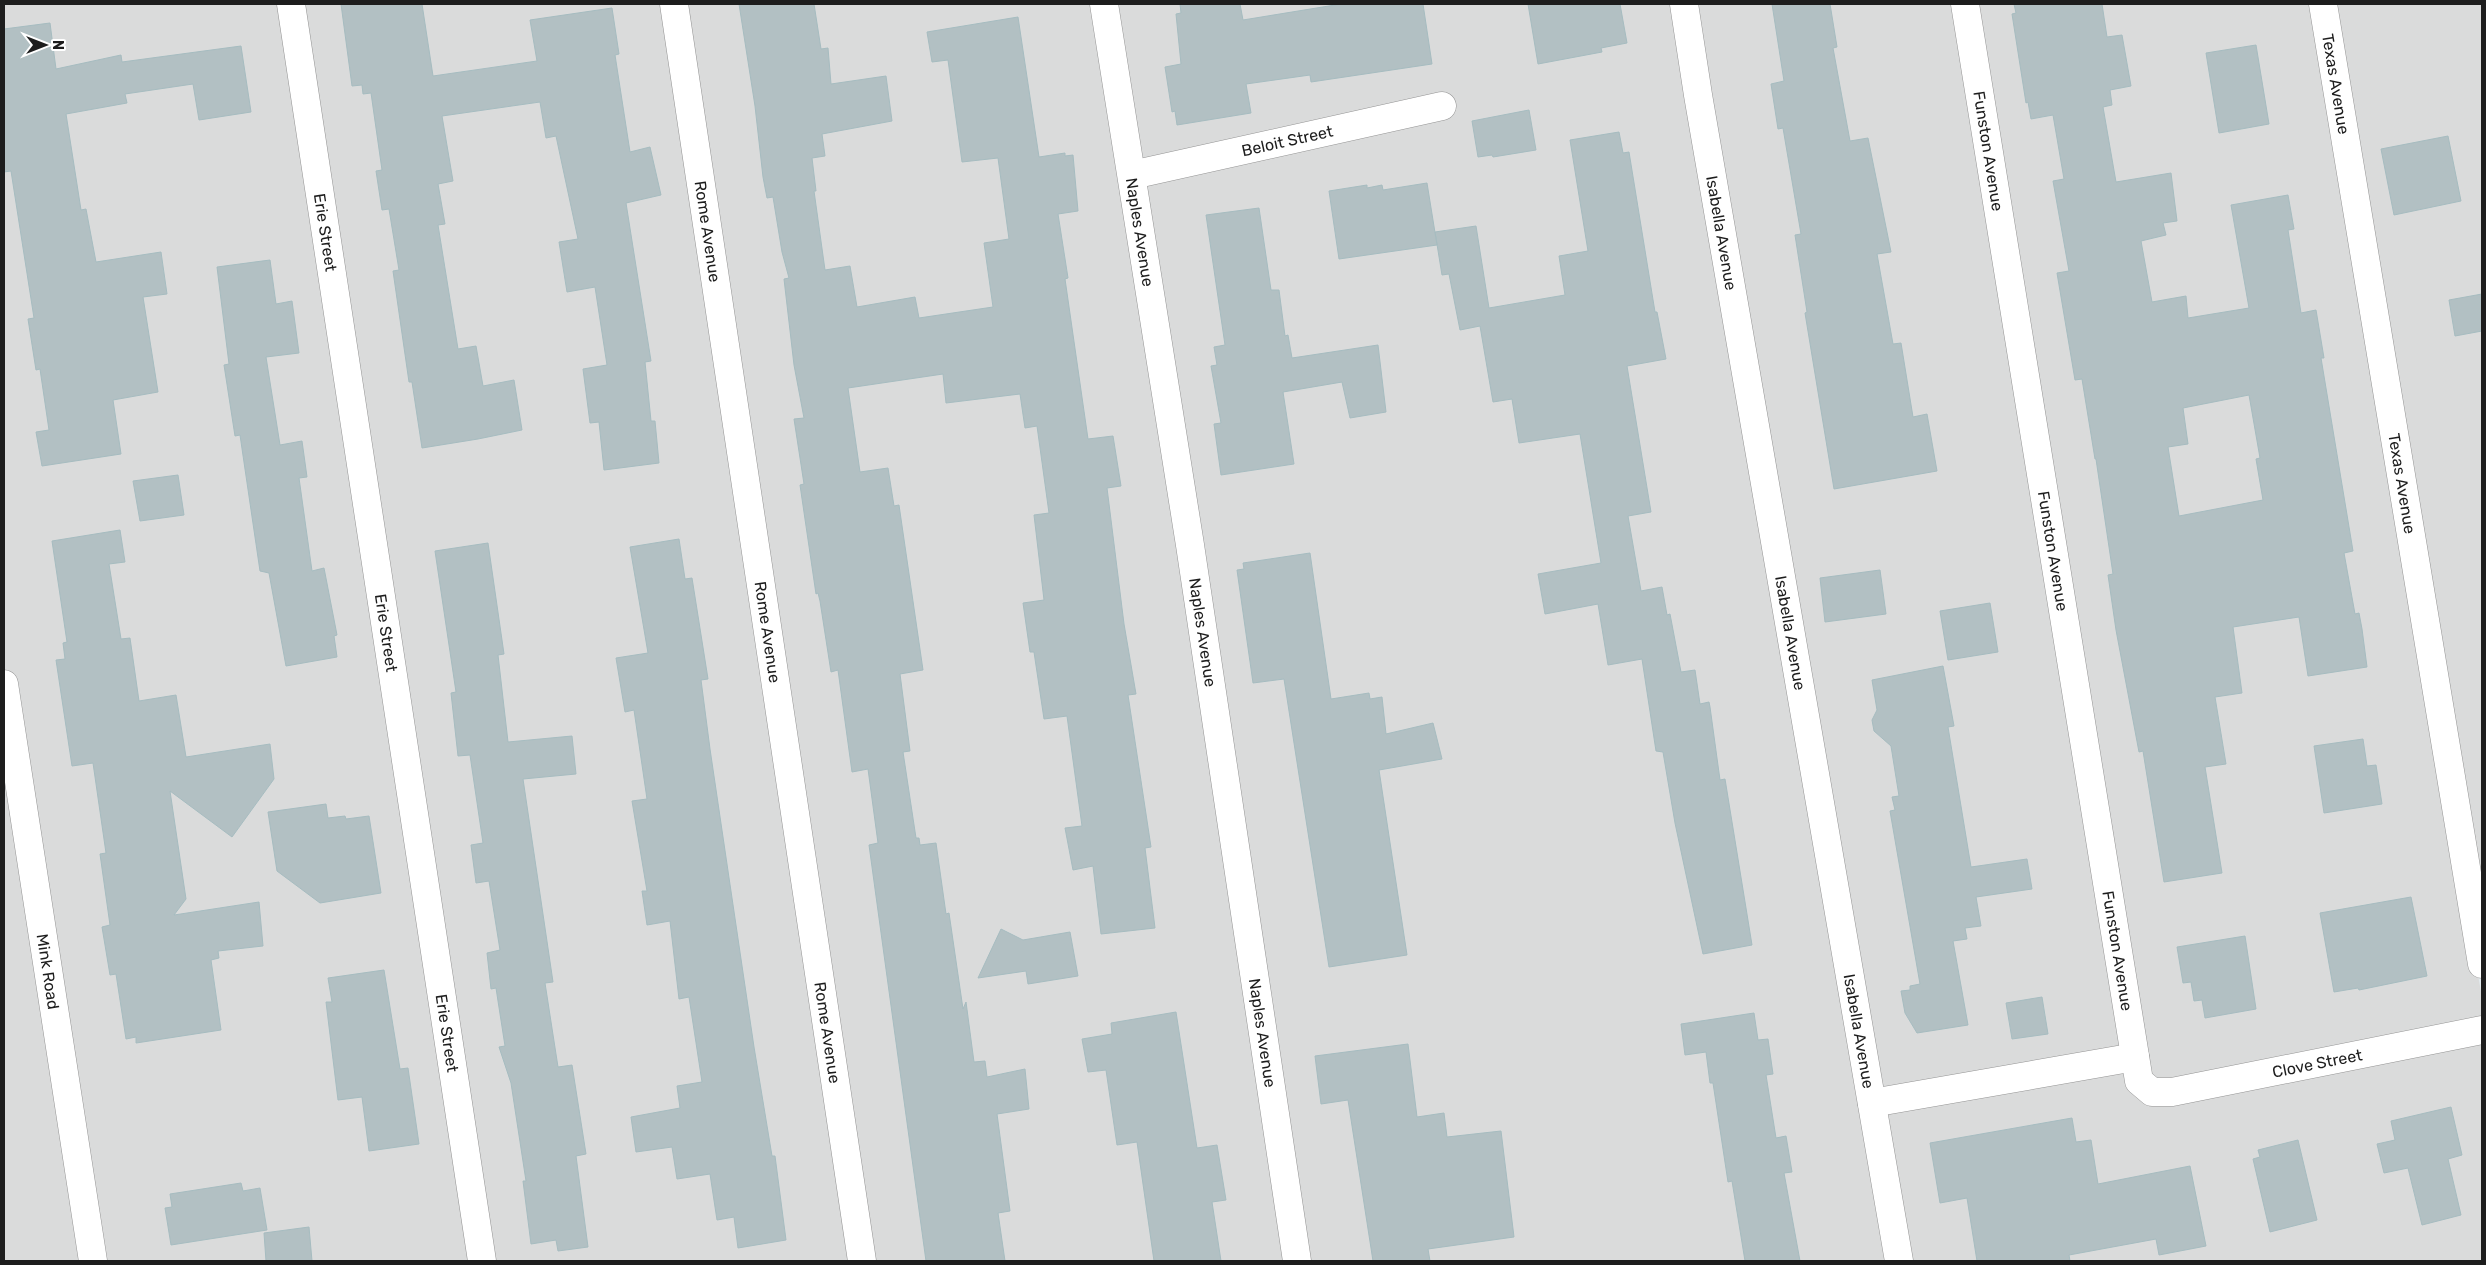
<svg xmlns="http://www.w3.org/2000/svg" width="2486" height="1265" font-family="Rubik,sans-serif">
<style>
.residential{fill:#dadbdb}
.building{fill:#b2c0c3;stroke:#a6bcc0;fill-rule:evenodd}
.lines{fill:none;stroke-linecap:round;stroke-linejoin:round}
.street-casing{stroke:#949494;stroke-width:29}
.street{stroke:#fff;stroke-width:28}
.labels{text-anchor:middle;stroke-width:4;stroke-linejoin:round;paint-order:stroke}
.street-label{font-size:16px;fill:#1d1d1d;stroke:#fff}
</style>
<rect width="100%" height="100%" fill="#e3eaee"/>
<polygon class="residential" points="4,4 2482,4 2482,941 2472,943 2482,997 2482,1261 4,1261"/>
<g class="building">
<polygon points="341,4 422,4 433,76 537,61 530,20 612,8 619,54 615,55 630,152 650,147 661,195 626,203 651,361 645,362 651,421 655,421 659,463 604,470 599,422 590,423 583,369 607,365 595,287 567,292 559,242 578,239 556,136 546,138 540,102 442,116 453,181 438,184 445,224 438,225 458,349 476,346 483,386 514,380 522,430 478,439 422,448 412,382 409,382 393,271 399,270 389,209 382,210 376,171 382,170 371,93 363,94 362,85 352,86"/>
<polygon points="739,4 814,4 821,49 828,48 831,84 886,76 892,121 822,134 825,156 812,158 816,191 814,191 825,270 850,266 857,307 915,297 919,318 993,307 984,243 1009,239 998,158 962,162 948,60 932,62 927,32 1018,17 1039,157 1065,153 1065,156 1073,155 1078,211 1058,214 1068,278 1065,279 1088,439 1113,436 1121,486 1107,488 1124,624 1136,694 1128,695 1151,847 1145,848 1155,928 1101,934 1093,866 1073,870 1065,828 1082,826 1067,716 1044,719 1034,652 1030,652 1023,603 1044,600 1034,515 1049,513 1037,426 1025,428 1020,394 946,403 943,374 848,388 860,472 888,468 894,506 899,505 923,670 900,674 910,751 903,752 916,838 919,838 920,845 936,843 946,914 949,913 963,1009 966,1002 974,1062 985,1061 987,1077 1025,1069 1029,1109 997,1114 1010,1211 998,1213 1005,1261 926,1261 869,845 878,843 868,769 852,772 838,670 831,672 820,601 818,593 816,594 800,485 804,484 794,419 804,418 794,365 784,279 789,278 782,252 773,197 767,198 763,177 755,106"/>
<polygon points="1180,4 1240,4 1243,20 1341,4 1423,4 1432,64 1311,82 1310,75 1246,84 1251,113 1177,125 1175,111 1172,112 1165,67 1181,64 1176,14 1181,13"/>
<polygon points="1528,4 1620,4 1627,43 1601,48 1602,52 1538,64"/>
<polygon points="1772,4 1830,4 1837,47 1833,48 1850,141 1868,138 1891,252 1877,254 1893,344 1901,343 1913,417 1927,414 1937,471 1834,489 1805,313 1807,312 1795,235 1801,234 1783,128 1778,129 1771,84 1784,81"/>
<path d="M2014 4H2102L2107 37 2122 35 2131 86 2110 90 2112 105 2103 107 2116 182 2171 173 2177 221 2163 223 2166 235 2141 241 2152 302 2186 296 2188 318 2249 308 2231 205 2288 195 2294 229 2288 230 2301 313 2316 310 2324 358H2321L2353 551 2344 553 2355 614 2359 613 2362 629 2367 667 2308 676 2299 617 2233 627 2242 693 2215 697 2226 764 2205 767 2222 873 2164 882 2143 751 2139 752 2116 630 2108 575 2113 574 2096 459H2095L2082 379 2075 380 2057 273 2069 271 2053 181 2064 179 2053 115 2031 119 2028 102 2026 103 2012 14 2016 13ZM2249 395 2260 458 2256 459 2263 500 2179 516 2168 447 2188 444 2183 408Z"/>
<polygon points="50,23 56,69 121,55 122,62 241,46 251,112 199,120 193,84 125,94 127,103 66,114 81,210 86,209 96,262 161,252 167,294 143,297 158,392 113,400 121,454 42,466 36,432 49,430 40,369 36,370 28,319 34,318 11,171 4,172 4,29"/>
<polygon points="2256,45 2269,124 2219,133 2206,53"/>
<polygon points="1529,110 1536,150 1493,157 1492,155 1478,157 1472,121"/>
<polygon points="1619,132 1623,153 1629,152 1655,312 1657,312 1666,359 1627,366 1651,512 1628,516 1641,591 1662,587 1667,615 1670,614 1681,672 1695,670 1700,704 1709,702 1710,707 1720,780 1725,779 1752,945 1703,954 1675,823 1663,752 1656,751 1642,659 1608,665 1598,604 1545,614 1538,574 1601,563 1580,434 1519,443 1512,399 1493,402 1480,326 1460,330 1449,274 1442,275 1435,232 1476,226 1489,308 1565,295 1559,256 1588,251 1570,140"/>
<polygon points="2448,136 2461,201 2394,215 2381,149"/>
<polygon points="1427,183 1437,245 1339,259 1329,191 1367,185 1367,188 1382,185 1383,190"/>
<polygon points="1259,208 1271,290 1279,290 1285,336 1288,335 1292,358 1378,345 1386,412 1350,418 1342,382 1283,392 1294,464 1221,475 1214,424 1221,423 1211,366 1217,365 1214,347 1225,345 1206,215"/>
<polygon points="270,260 276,304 292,301 299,353 266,357 280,445 302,441 307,477 299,478 312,571 324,568 337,635 334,636 337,657 286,666 269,573 260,571 240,435 235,436 224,365 229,364 217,267"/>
<polygon points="2482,294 2482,331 2455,336 2449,300"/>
<polygon points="178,475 184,515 140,521 133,481"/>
<polygon points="120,530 125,562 109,564 121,639 130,638 139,701 176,695 186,757 270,744 274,779 232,837 170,791 186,899 174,915 259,902 263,946 218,951 219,958 211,960 221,1030 136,1043 136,1037 126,1039 116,974 110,975 102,927 110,925 100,854 106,853 93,763 72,766 56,660 65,659 63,643 67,642 52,541"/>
<polygon points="679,539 685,579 692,578 708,679 701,680 710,749 754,1047 772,1156 775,1156 786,1240 738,1248 734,1217 717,1220 710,1174 677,1179 672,1147 636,1152 631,1117 680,1108 677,1086 702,1082 689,997 679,999 670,921 647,925 642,891 647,891 632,801 647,799 634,710 625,712 616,658 648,653 630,547"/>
<polygon points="488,543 504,654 498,655 508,742 572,736 576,774 523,779 553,982 545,983 558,1067 572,1065 586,1154 576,1156 588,1247 558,1251 556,1240 531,1244 523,1181 526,1181 511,1083 499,1047 505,1046 496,988 491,989 487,953 500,950 489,881 476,883 471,845 483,843 470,755 458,756 451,693 456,692 435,551"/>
<polygon points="1310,553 1331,699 1369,693 1370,699 1382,697 1386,734 1433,723 1442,759 1379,770 1407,955 1329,967 1284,679 1253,683 1237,570 1244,569 1243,563"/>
<polygon points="1880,570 1886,614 1825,622 1820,578"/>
<polygon points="1990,603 1998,652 1948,660 1940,611"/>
<polygon points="1943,666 1954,726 1948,727 1971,867 2027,859 2032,889 1976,897 1981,926 1965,928 1967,939 1953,941 1968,1025 1917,1033 1905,1013 1901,991 1910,990 1910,986 1920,984 1890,811 1895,810 1892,797 1899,796 1891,746 1874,731 1872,720 1877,710 1872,680"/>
<polygon points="2363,739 2367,766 2376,765 2382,804 2324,813 2314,746"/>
<polygon points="326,804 328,818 345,816 346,819 369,816 381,893 320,903 277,871 268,812"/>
<polygon points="2411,897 2427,976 2359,990 2358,988 2334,992 2320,913"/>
<polygon points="1001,929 1023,940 1070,932 1078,976 1028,984 1026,971 978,978"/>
<polygon points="2245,936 2256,1009 2205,1018 2202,1000 2194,1001 2191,982 2183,983 2177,947"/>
<polygon points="384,970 400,1069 408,1068 419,1144 369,1151 362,1097 338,1100 326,1002 332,1002 328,978"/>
<polygon points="2042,997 2048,1034 2012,1039 2006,1003"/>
<polygon points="1176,1012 1197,1148 1217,1145 1226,1200 1212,1202 1221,1261 1154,1261 1137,1142 1117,1145 1106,1070 1088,1072 1082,1039 1112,1034 1111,1023"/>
<polygon points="1754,1013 1758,1040 1768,1039 1773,1074 1766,1075 1776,1138 1786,1136 1792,1172 1784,1173 1800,1261 1745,1261 1732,1181 1728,1182 1713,1083 1710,1083 1706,1052 1685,1055 1681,1024"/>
<polygon points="1408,1044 1417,1117 1444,1113 1447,1137 1501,1131 1514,1237 1428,1249 1430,1261 1373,1261 1348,1100 1321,1104 1315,1056"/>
<polygon points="2451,1107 2462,1155 2448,1159 2461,1215 2422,1225 2408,1168 2384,1173 2377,1144 2395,1140 2391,1121"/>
<polygon points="2072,1118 2076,1142 2091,1140 2098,1184 2190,1166 2206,1246 2159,1255 2156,1239 2069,1255 2070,1261 1977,1261 1967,1198 1940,1203 1930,1143"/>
<polygon points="2298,1140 2317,1220 2270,1232 2253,1159 2260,1157 2258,1150"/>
<polygon points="241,1183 243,1191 260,1188 267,1230 171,1245 165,1208 172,1207 170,1194"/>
<polygon points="309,1227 312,1261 266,1261 264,1233"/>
</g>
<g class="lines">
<g class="street-casing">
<g id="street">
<path id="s1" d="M291 4 482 1261"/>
<path id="s2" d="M674 4 862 1261"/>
<path id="s3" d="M1104 4 1190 545 1297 1261"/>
<path id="s4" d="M1684 4 1698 95 1899 1261"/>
<path id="s5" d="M1965 4 2139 1081 2152 1092H2172L2482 1030"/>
<path id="s6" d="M2323 4 2482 964"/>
<path id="s7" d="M1132 175 1442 106"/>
<path id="s8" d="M4 684 93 1261"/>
<polyline points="1872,1103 2135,1057"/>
</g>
</g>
<use href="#street" class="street"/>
</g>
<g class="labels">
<g class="street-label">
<text dy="6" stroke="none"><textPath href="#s6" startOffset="81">Texas Avenue</textPath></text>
<text dy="6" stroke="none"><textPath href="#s7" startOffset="159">Beloit Street</textPath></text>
<text dy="6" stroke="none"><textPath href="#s5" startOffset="149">Funston Avenue</textPath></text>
<text dy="6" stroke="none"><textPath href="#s1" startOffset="231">Erie Street</textPath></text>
<text dy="6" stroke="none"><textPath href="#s2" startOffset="230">Rome Avenue</textPath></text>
<text dy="6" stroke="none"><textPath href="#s3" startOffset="231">Naples Avenue</textPath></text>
<text dy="6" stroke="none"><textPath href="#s4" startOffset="232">Isabella Avenue</textPath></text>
<text dy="6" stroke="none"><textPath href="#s6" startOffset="486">Texas Avenue</textPath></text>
<text dy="6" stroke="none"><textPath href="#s5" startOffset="554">Funston Avenue</textPath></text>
<text dy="6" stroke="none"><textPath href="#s1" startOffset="636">Erie Street</textPath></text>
<text dy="6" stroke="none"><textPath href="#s2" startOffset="635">Rome Avenue</textPath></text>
<text dy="6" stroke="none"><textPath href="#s3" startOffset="636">Naples Avenue</textPath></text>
<text dy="6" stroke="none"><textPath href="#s4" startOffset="638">Isabella Avenue</textPath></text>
<text dy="6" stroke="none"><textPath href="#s5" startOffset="959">Funston Avenue</textPath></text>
<text dy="6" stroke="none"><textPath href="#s8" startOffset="291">Mink Road</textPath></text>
<text dy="6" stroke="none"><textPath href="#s4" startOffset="1042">Isabella Avenue</textPath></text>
<text dy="6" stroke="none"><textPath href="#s1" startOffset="1041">Erie Street</textPath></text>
<text dy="6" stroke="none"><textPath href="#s2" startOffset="1040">Rome Avenue</textPath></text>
<text dy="6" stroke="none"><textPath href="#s3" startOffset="1041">Naples Avenue</textPath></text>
<text dy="6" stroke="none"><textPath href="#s5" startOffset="1276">Clove Street</textPath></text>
</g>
</g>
<rect width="2486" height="1265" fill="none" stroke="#1d1d1d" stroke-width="10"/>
<g transform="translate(45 45) rotate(90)" stroke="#ffffff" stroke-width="4" paint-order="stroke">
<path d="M0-4L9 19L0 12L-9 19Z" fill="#1d1d1d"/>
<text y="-8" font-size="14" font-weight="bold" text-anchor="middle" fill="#1d1d1d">N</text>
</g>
</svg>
